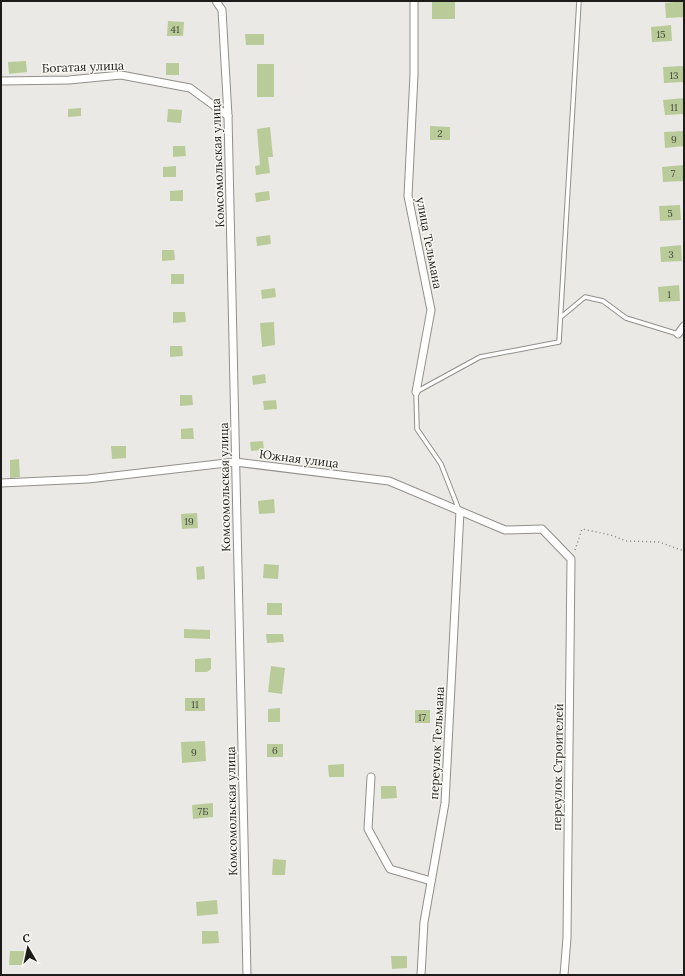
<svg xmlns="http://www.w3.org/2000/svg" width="685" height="976" font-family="Lora,serif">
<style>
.building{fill:#bacb9a}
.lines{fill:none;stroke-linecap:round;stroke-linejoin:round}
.service-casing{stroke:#918f8b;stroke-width:5.5}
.minor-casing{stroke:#918f8b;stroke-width:9}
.path{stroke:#888683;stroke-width:1.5;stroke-dasharray:1 3;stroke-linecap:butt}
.service{stroke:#fff;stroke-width:3.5}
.minor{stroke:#fff;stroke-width:7}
.labels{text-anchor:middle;stroke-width:3;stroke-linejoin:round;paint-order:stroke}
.number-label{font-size:10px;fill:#44483a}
.street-label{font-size:12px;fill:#1d1c1a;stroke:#f9f7f2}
</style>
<rect width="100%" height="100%" fill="#ebe9e5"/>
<g class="building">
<rect x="432" y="1" width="23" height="18"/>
<polygon points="684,1 684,17 666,18 665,3"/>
<polygon points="168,21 184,22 183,36 167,36"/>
<polygon points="671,25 672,41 652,42 651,27"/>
<polygon points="245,34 264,34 264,45 246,45"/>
<polygon points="26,61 27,72 9,74 8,62"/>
<rect x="166" y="63" width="13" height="12"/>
<rect x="257" y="64" width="17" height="33"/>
<polygon points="684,66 684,82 664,83 663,67"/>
<polygon points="684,98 684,114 665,115 663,100"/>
<polygon points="81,108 81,116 68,117 68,109"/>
<polygon points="168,109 182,110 181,123 167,122"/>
<polygon points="430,126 450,127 450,140 430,140"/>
<polygon points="270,127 273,157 268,157 270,173 256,175 255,166 260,165 257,129"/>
<polygon points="684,131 684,146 665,148 664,132"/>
<polygon points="173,146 185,146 186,156 173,157"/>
<polygon points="683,165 684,181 663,182 662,167"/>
<polygon points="176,166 176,177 163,177 163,167"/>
<polygon points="183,190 183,201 170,201 170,191"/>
<polygon points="269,191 270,200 256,202 255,193"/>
<polygon points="680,205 681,220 660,221 659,206"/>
<polygon points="270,235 271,244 257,246 256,237"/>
<polygon points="681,245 682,261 661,262 660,247"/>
<polygon points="162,250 174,250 175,260 162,261"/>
<rect x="171" y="274" width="13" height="10"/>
<polygon points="679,285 680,301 659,302 658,287"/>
<polygon points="275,288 276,297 262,299 261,290"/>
<polygon points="173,312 185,312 186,322 173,323"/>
<polygon points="274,322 275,345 262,347 260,323"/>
<polygon points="170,346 182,346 183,356 170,357"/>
<polygon points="265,374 266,383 253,385 252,376"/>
<polygon points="180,395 192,395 193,405 180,406"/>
<polygon points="276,400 277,409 264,410 263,401"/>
<polygon points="193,428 194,439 181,439 181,429"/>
<polygon points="263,441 264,450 251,451 250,442"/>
<polygon points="111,446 126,446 126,458 112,459"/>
<polygon points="19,459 20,477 10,478 10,460"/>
<polygon points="274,499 275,513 259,514 258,501"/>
<polygon points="197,513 198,528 182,529 181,514"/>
<polygon points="264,564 279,565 278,579 263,578"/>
<polygon points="204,566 205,579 197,580 196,567"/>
<rect x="267" y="603" width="15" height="12"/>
<polygon points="184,629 210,630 210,639 184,638"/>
<polygon points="266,634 283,634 284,642 267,643"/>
<polygon points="211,658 211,669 207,672 195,672 195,659"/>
<polygon points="271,666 285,668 282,694 268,692"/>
<rect x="185" y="698" width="20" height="13"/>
<polygon points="280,708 280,722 268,722 268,709"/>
<rect x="415" y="710" width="15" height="13"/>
<polygon points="205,741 206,761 182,763 181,742"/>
<rect x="267" y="744" width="16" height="13"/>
<polygon points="344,764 344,777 329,777 328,765"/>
<polygon points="381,786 396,786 397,798 381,799"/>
<polygon points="213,803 213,817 193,819 192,805"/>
<polygon points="273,859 286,860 285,875 272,875"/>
<polygon points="217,900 218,914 197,916 196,902"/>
<polygon points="202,931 218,931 219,943 202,944"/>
<polygon points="10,951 24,951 24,965 9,965"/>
<polygon points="391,956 407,956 407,968 392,969"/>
</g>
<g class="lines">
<g class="service-casing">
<g id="service">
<polyline points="561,317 585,297 603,301 626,318 678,334"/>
<polyline points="459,510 441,464 417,429 416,392 480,357 559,342 579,1"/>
</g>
</g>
<g class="minor-casing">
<g id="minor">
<polyline points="216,1 222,10 228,116 247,975"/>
<polyline points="414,1 414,75 408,196 431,310 416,392"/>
<polyline points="1,81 69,80 121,75 190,88 228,116"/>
<polyline points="678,334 684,326"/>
<polyline points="1,483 88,479 235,462 389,481 505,530 542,529 571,559 567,938 564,975"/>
<polyline points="371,777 368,829 390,869 431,881"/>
<polyline points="421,975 424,922 445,803 460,511"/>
</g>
</g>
<polyline class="path" points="575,550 582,529 611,535 626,541 659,542 684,551"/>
<use href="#service" class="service"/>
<use href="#minor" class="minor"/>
</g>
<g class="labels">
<g class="number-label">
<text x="175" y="33">41</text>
<text x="661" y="38">15</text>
<text x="674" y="79">13</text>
<text x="674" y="111">11</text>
<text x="440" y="137">2</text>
<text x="674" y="143">9</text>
<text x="673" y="177">7</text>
<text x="670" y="217">5</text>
<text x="671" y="258">3</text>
<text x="669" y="298">1</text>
<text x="189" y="525">19</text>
<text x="195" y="708">11</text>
<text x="422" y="721">17</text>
<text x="275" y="754">6</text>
<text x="194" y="756">9</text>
<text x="203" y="815">7Б</text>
</g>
<g class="street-label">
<text transform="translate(83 67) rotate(-2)" y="4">Богатая улица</text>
<text transform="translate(218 163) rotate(-92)" y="4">Комсомольская улица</text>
<text transform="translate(429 243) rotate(79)" y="4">улица Тельмана</text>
<text transform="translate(299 459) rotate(7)" y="4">Южная улица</text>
<text transform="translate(225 487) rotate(-91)" y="4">Комсомольская улица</text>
<text transform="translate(437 743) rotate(-87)" y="4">переулок Тельмана</text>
<text transform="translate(558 767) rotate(-89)" y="4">переулок Строителей</text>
<text transform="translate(232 811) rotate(-91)" y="4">Комсомольская улица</text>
</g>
</g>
<rect width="685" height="976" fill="none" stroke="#1d1c1a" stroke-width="4"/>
<g transform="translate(28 948) rotate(351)" stroke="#f9f7f2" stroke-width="3" paint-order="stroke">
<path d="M0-3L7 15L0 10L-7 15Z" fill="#1d1c1a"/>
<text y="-6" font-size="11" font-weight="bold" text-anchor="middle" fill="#1d1c1a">С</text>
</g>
</svg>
